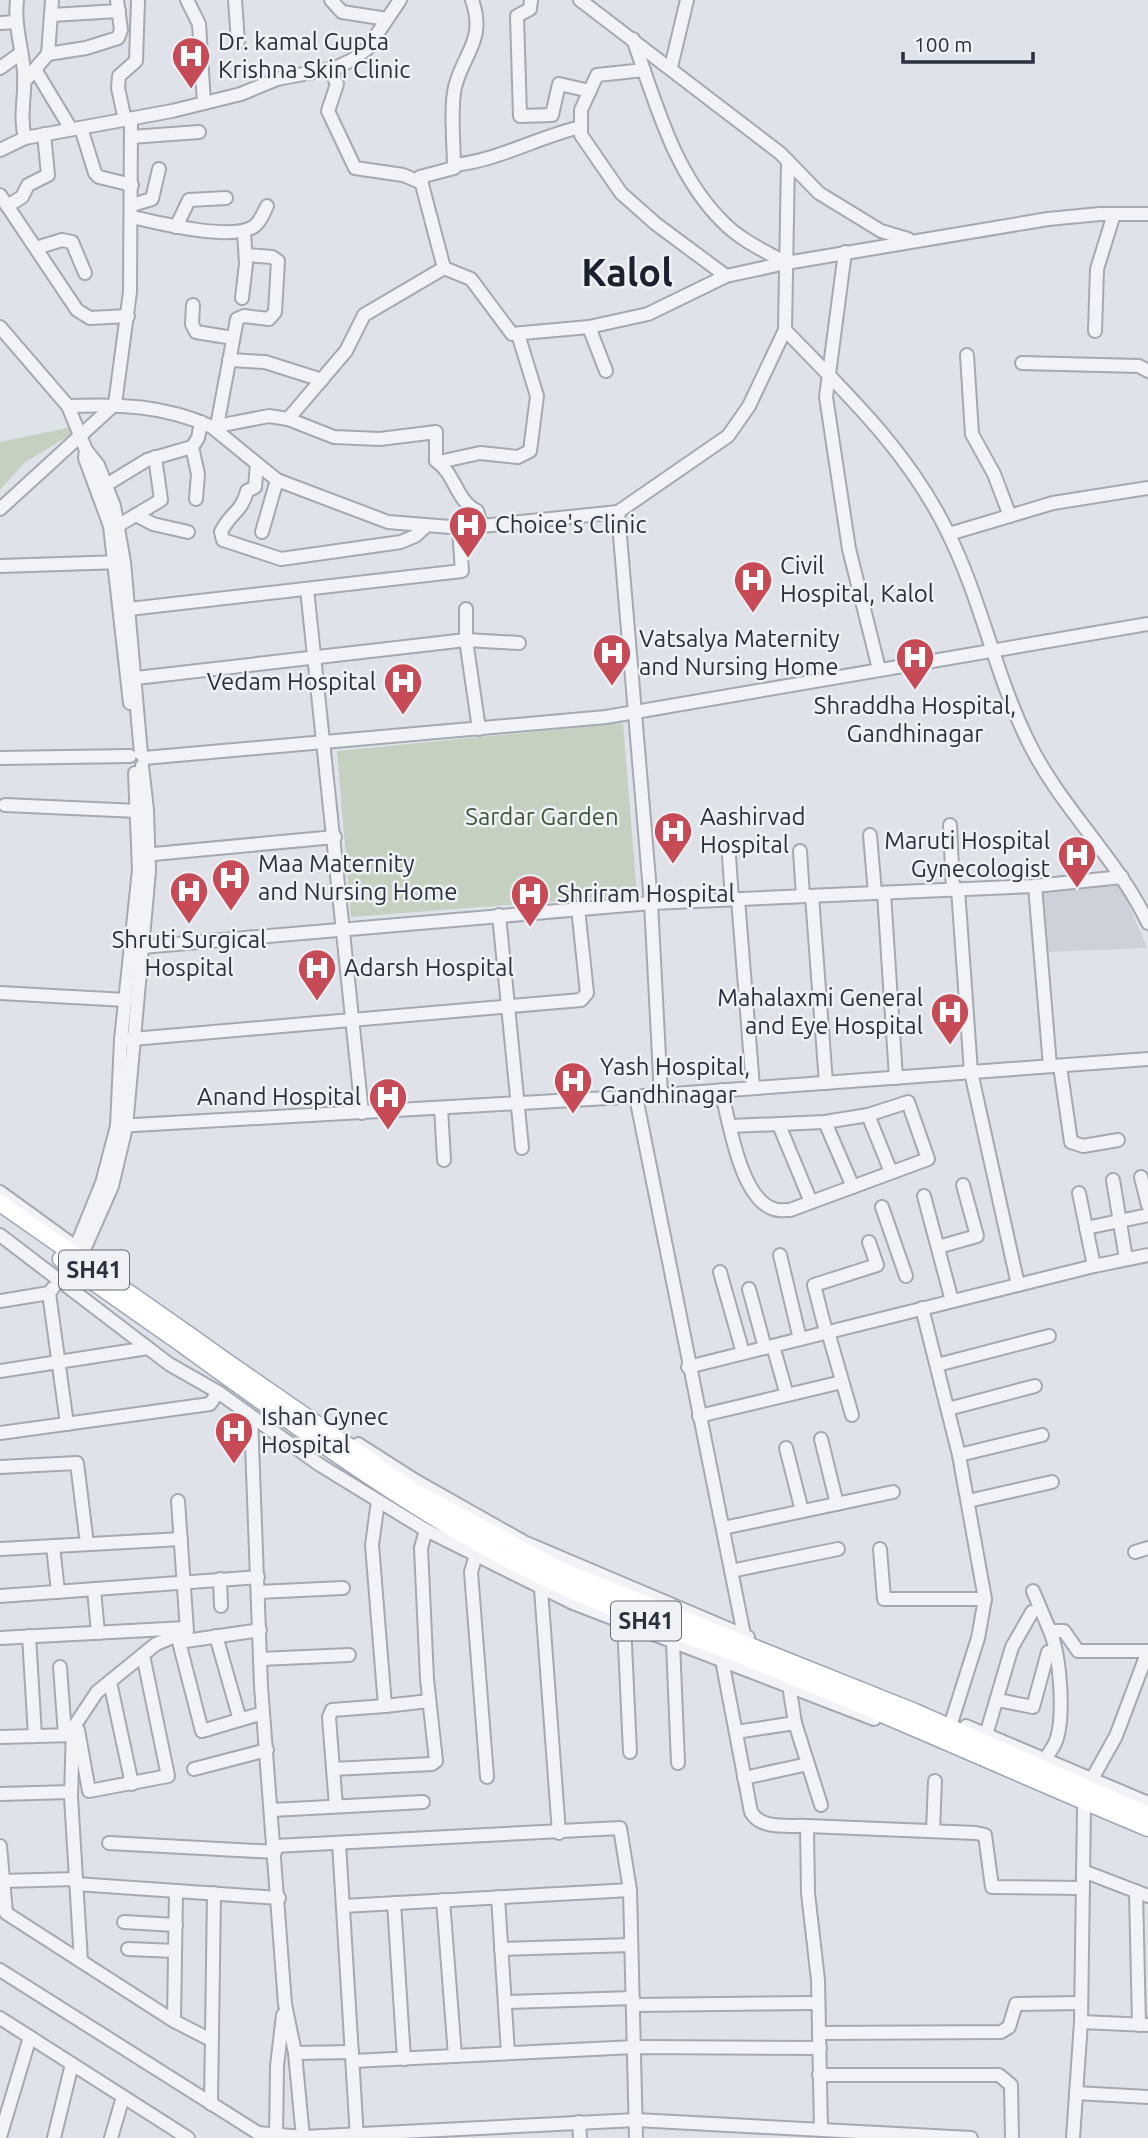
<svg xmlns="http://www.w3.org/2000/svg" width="1148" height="2138" font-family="Ubuntu,sans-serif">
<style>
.built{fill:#ced1da}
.green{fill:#c4d1c1}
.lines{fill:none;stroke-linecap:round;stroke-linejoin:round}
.minor-casing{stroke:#a5a9b2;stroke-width:16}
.major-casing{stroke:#9fa6b3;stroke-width:19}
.minor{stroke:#f2f3f6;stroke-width:12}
.major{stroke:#fff;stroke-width:16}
.major-bridge-casing{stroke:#9fa6b3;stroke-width:19;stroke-linecap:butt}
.major-bridge{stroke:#fff;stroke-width:16}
.labels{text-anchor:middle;stroke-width:5;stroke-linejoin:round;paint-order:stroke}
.shield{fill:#eff1f5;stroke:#646a75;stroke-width:2}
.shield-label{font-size:23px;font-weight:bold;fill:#29303e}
.poi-label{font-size:24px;fill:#29303e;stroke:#eff1f5;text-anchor:start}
.park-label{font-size:24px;fill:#3c5937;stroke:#eff1f5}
.town-label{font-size:38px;font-weight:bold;fill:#1b212f;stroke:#eff1f5}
</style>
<rect width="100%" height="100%" fill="#dfe2e8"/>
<polygon class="built" points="1121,886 1147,948 1046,952 1041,888"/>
<g class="green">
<polygon points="72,427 70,435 24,463 0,490 0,442"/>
<polygon points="623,723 637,895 351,917 337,751"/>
</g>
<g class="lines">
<g class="minor-casing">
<g id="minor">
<path d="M17 0C14 25 22 47 24 72 26 95 19 115 25 138"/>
<polyline points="187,0 199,24 204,103"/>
<polyline points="235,0 238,42"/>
<polyline points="331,0 342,12 387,19"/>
<polyline points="531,0 530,9 517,16 520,116 552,115 559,84 590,91"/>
<polyline points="580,0 780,153 819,193 881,231 908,239"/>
<polyline points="51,15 119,11"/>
<polyline points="0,23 16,22"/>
<path d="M633 39C656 103 674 174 723 222 740 240 765 251 786 263"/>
<polyline points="48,54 86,48 118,38 121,30 117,0"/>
<polyline points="671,67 687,0"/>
<polyline points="0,68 21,53"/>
<polyline points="330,69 337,84 328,111 355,168 403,175 422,183"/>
<polyline points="644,70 597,75 581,110 581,135 621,193 656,224 726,276"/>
<polyline points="36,71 71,129"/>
<polyline points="24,82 48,54 52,0"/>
<polyline points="125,120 118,88 119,76 136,61 138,0"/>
<polyline points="81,128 95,173 99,177 132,185"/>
<polyline points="131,137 199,132"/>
<polyline points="0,150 25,138 172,111 241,94 277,79 335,68 352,60 367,49 400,0"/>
<path d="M788 161 785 330C846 393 908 451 947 531 981 598 995 675 1029 743 1061 808 1117 858 1148 923"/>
<path d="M454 165C500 160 537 137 581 127"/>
<polyline points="0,195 77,310 90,318 128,316"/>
<polyline points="132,205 152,199 159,169"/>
<polyline points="7,206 22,197 28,185 48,175 44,134"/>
<path d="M132 217C159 223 227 240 251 228 259 225 263 214 267 206"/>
<polyline points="176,227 189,200 226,198"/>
<polyline points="36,248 62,240 72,242 85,273"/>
<polyline points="845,252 826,397 849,549 879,669"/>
<path d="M444 268 420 177 454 168C454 145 450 109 455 87 464 52 486 40 472 0"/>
<polyline points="242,298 246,264 244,231"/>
<polyline points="193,305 192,324 196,332 233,338"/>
<polyline points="0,327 68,406 86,450 98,465 114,506 124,562 141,754"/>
<polyline points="589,327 648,314 726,276 786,263 1048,219 1100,214 1148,214"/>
<polyline points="1095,331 1097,269 1114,214"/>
<polyline points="967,355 972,434 994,474 1010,516"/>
<polyline points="229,360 265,362 322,380"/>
<polyline points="1022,363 1139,366 1148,371"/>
<path d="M68 406C119 404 164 405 212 427L277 480 388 522 463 528 618 512"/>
<polyline points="288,419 346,351 364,315 444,268 471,279 512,334 589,327 606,371"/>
<polyline points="217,426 237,319 244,316 269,319 275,312 278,261 272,257 246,255"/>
<path d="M212 427 269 416 288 419 334 437 380 439 436 432V461C455 473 456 501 477 511L482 526"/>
<polyline points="192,447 198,474 196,499"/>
<polyline points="86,450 85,458 110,526 130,703"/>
<polyline points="439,462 480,453 518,457 530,451 537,396 518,334"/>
<path d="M257 464 255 487 247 491C242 512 230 513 221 532L223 540 281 559 401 542 415 536 425 527"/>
<polyline points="106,485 147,460 192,447 198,438 201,422"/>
<polyline points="0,509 115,404 130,292 131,119"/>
<polyline points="136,515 153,524 188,532"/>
<polyline points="119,525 161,500 155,457"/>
<polyline points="262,532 277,480"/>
<polyline points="949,534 1053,503 1148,488"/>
<polyline points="0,566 122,562"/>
<polyline points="307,589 362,1113"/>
<polyline points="129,609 462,571 459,528"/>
<polyline points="466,609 466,640 479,729"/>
<polyline points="136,678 466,640 519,643"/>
<polyline points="0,758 130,756"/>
<polyline points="144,758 606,717 1148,624"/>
<polyline points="5,805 138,811"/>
<polyline points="950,825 953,890"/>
<polyline points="870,835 875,893"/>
<polyline points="800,851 803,896"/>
<polyline points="143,855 335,837"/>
<polyline points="729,856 732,899"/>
<polyline points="1035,886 1050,1066"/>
<polyline points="958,889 971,1072 1018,1285"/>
<polyline points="884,893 896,1078"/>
<polyline points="812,896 826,1083"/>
<polyline points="738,899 753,1087"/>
<polyline points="499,915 522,1148"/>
<polyline points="130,948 651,903 1035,886 1122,877"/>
<polyline points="0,993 126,1000"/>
<polyline points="121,1040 581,1000 587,993 578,908"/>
<polyline points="1060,1066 1071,1142 1083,1146 1118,1140"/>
<path d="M721 1090C729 1120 740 1199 774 1209 778 1211 786 1210 790 1210L928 1159 908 1102 868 1115 825 1122 731 1126"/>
<polyline points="661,1095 651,903 618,512 728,436 749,406 785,330"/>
<polyline points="636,1097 744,1635"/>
<polyline points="441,1108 444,1160"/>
<polyline points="868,1115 891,1172"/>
<polyline points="825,1122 853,1187"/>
<polyline points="779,1125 811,1202"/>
<polyline points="117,1126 661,1095 1148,1059"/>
<polyline points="1141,1177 1148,1205"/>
<polyline points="1113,1180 1126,1259"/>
<polyline points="0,1192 73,1245"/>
<polyline points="1079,1193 1094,1266"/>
<polyline points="924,1196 952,1301"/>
<polyline points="882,1207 906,1276"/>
<polyline points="1086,1228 1148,1215"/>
<polyline points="0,1235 169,1364 218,1392 320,1465 426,1530 573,1603 874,1719"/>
<polyline points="76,1247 102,1183 117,1126 121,1040 139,870 135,773"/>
<polyline points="938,1247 977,1236 963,1185"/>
<polyline points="83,1252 112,1186 126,1127 149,871 147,810 142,766"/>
<polyline points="780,1255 800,1339"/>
<polyline points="720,1272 743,1353"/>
<polyline points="749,1289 765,1348"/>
<polyline points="49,1293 67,1424"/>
<polyline points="0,1301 49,1293 53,1288"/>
<polyline points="922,1308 959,1455 985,1599 978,1638 952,1720"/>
<polyline points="826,1332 814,1285 877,1265 869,1242"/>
<polyline points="828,1332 852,1415"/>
<polyline points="773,1346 787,1395"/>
<polyline points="937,1365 1049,1336"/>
<polyline points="688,1367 1094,1266 1148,1255"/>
<polyline points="0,1371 148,1348"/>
<polyline points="948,1409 1035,1386"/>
<polyline points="699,1416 842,1382"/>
<polyline points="251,1417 261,1686 285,2004 295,2053 303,2138"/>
<polyline points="0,1433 210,1404 218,1392"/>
<polyline points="821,1439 837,1504"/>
<polyline points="358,1444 416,1481 524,1542 748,1637"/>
<polyline points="786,1448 802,1511"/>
<polyline points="959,1455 1042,1435"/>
<polyline points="0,1467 77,1463 87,1544"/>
<polyline points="378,1501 372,1545 385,1706 332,1710 329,1717 333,1769 432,1764 436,1761 427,1679 421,1548 426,1530"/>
<polyline points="968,1501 1052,1482"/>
<polyline points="723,1528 893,1492"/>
<polyline points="53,1546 58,1592"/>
<polyline points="0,1549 181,1539"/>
<polyline points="880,1549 884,1599 985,1599"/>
<polyline points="1135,1552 1148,1548"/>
<polyline points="476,1555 471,1572 487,1777"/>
<polyline points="731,1571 838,1549"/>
<polyline points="220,1579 221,1606"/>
<polyline points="94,1589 98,1633"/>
<polyline points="541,1589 559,1833"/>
<polyline points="1033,1591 1050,1631 1064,1631 1078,1651 1148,1651"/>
<polyline points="258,1592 343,1588"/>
<polyline points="0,1596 258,1577"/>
<polyline points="624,1623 630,1752"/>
<polyline points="260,1630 179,1642 202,1731 263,1713"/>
<polyline points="29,1636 35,1736"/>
<polyline points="216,1636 240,1720"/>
<polyline points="0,1638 185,1628"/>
<polyline points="673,1642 678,1763"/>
<polyline points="260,1659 349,1655"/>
<path d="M722 1660 751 1812C761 1830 789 1825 807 1826L808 1893 818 1980 821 2129"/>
<polyline points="60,1667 65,1735"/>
<polyline points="110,1682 132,1784"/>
<polyline points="789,1685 795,1723 821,1805"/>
<polyline points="998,1700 1033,1707 1048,1652"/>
<polyline points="385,1706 429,1701"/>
<polyline points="966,1726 1148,1803"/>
<polyline points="78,1730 89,1791 168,1776 143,1655"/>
<polyline points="736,1732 795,1723"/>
<polyline points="986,1735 1012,1647 1032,1612"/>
<polyline points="0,1737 73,1735"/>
<path d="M1045 1759C1048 1754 1054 1747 1056 1741 1065 1716 1060 1655 1050 1631"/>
<polyline points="194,1769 267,1750"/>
<polyline points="333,1769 336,1806"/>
<polyline points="744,1778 808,1764"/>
<polyline points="1092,1779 1116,1736 1148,1651"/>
<polyline points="0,1794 71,1792"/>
<polyline points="272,1810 423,1802"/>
<polyline points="807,1826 976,1833 985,1835 992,1887 1083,1888"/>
<polyline points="933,1831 935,1781"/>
<polyline points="109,1843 275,1852"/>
<polyline points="339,1843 357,2138"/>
<polyline points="0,1846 6,1913 174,2021"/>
<polyline points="275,1846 620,1828 630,1890 636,2138"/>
<polyline points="1083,1871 1148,1896"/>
<polyline points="2,1881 76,1879"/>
<polyline points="76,1884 279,1898"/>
<polyline points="176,1891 174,2021 211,2040"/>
<polyline points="1136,1891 1139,2025"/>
<polyline points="498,1897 508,2053"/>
<polyline points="443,1900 455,2056"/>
<polyline points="394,1903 404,2059"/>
<polyline points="343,1906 630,1890"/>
<polyline points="124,1922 176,1925"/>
<polyline points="128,1949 175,1951"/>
<polyline points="501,1949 631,1945"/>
<polyline points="81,1961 71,1797 73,1728 97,1692 156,1644 187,1631 178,1501"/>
<polyline points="0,1970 258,2133 303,2137 636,2120 971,2138"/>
<polyline points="505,2002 633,1998"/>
<polyline points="633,2005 817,2003"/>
<polyline points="0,2018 188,2138"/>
<polyline points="1081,2022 1148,2025"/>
<polyline points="820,2033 1001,2032 1009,2027 1016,2004 1081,2003"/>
<polyline points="295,2053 352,2052"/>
<polyline points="353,2061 634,2047 820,2048"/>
<polyline points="819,2075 999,2075 1011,2085 1012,2138"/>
<polyline points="1076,2093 1148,2097"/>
<polyline points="211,2104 214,1893"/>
<polyline points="579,2122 580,2138"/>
<polyline points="0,2137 30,2037"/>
<polyline points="54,2138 72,2064"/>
<polyline points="111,2138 123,2097"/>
<polyline points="276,2138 277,2066 283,2015"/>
<polyline points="1073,2138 1081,2022 1084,1807"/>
</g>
</g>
<g class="major-casing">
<g id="major">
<polyline points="0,1203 189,1335"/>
<polyline points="61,1259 182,1344"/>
<polyline points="224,1360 412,1490 560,1570 915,1712 1148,1815"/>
<path d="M218 1370C317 1441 415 1512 524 1568 596 1605 674 1629 749 1659 883 1712 1015 1773 1148 1828"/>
</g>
</g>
<use href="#minor" class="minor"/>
<use href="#major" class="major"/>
<g class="major-bridge-casing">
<g id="major-bridge">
<polyline points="189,1335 224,1360"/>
<polyline points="182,1344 218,1370"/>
</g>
</g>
<use href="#major-bridge" class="major-bridge"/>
</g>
<defs>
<g id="hospital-pin" transform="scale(2.0125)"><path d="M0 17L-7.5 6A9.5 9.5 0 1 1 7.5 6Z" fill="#c74a57" stroke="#eff1f5"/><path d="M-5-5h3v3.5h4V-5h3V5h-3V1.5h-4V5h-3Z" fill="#fff"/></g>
</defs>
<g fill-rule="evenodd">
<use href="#hospital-pin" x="191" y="56"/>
<use href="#hospital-pin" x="468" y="525"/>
<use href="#hospital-pin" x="753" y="580"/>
<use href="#hospital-pin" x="612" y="653"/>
<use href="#hospital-pin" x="915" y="657"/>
<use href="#hospital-pin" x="403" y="682"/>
<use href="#hospital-pin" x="673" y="831"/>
<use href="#hospital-pin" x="1077" y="855"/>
<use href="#hospital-pin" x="231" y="878"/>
<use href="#hospital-pin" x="189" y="891"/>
<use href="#hospital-pin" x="530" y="894"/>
<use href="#hospital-pin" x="317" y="968"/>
<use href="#hospital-pin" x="950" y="1012"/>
<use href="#hospital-pin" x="573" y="1081"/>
<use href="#hospital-pin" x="388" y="1097"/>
<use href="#hospital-pin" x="234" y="1431"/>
</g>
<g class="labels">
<g class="shield">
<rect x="59" y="1250.5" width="70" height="39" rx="5"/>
<rect x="611" y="1601.5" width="70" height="39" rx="5"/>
</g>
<g class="shield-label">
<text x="94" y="1278">SH41</text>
<text x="646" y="1629">SH41</text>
</g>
<g class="poi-label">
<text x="218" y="50">Dr. kamal Gupta<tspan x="218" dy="28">Krishna Skin Clinic</tspan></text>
<text x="495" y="533">Choice's Clinic</text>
<text x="780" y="574">Civil<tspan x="780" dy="28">Hospital, Kalol</tspan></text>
<text x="639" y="647">Vatsalya Maternity<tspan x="639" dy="28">and Nursing Home</tspan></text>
<text x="376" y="690" text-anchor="end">Vedam Hospital</text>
<text x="915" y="714" text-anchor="middle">Shraddha Hospital,<tspan x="915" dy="28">Gandhinagar</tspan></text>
<text x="700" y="825">Aashirvad<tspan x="700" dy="28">Hospital</tspan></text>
<text x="1050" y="849" text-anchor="end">Maruti Hospital<tspan x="1050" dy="28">Gynecologist</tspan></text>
<text x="258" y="872">Maa Maternity<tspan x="258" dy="28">and Nursing Home</tspan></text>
<text x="557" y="902">Shriram Hospital</text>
<text x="189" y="948" text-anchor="middle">Shruti Surgical<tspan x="189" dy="28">Hospital</tspan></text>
<text x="344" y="976">Adarsh Hospital</text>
<text x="923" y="1006" text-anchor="end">Mahalaxmi General<tspan x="923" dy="28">and Eye Hospital</tspan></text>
<text x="600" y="1075">Yash Hospital,<tspan x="600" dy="28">Gandhinagar</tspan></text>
<text x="361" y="1105" text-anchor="end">Anand Hospital</text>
<text x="261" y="1425">Ishan Gynec<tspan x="261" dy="28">Hospital</tspan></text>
</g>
<g class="park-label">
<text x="542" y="825">Sardar Garden</text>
</g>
<g class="town-label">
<text x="627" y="286">Kalol</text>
</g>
</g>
<path d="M903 52v10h130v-10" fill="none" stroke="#29303e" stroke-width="3.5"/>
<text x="914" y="52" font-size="21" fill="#29303e" stroke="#eff1f5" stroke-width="5" paint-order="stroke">100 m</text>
</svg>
